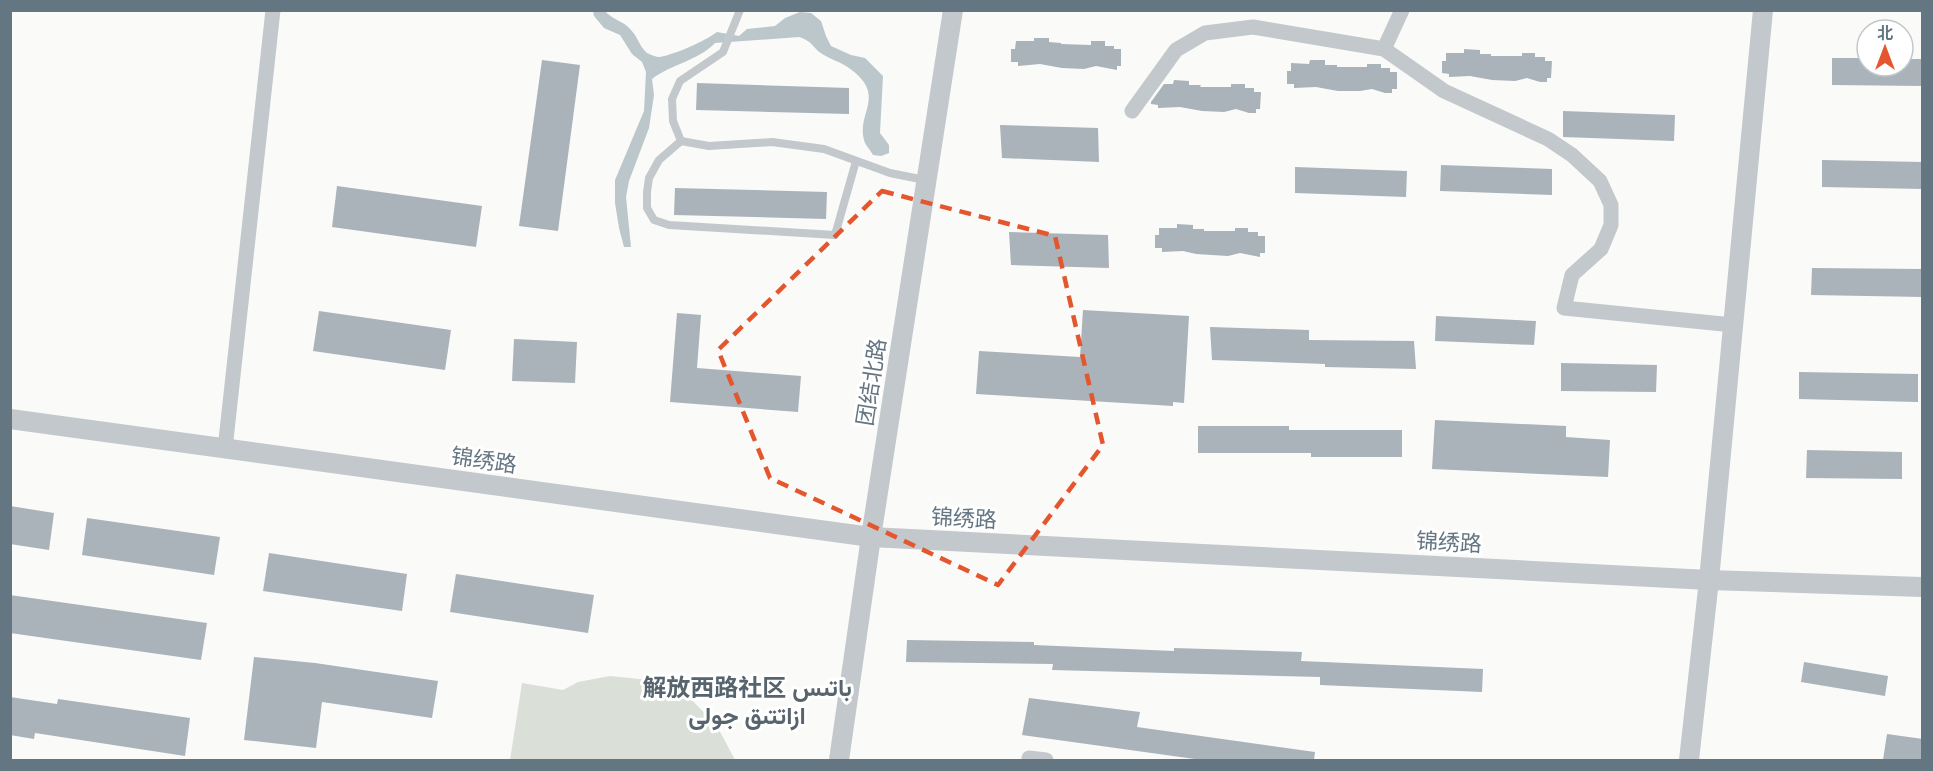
<svg xmlns="http://www.w3.org/2000/svg" width="1933" height="771" font-family="Karla,Vazirmatn,'Noto Sans SC',sans-serif">
<style>
.green{fill:#dadfd7}
.water{fill:#bbc7cb}
.building{fill:#aab3b9}
.lines{fill:none;stroke-linecap:round;stroke-linejoin:round}
.service{stroke:#c3c8cc;stroke-width:8}
.minor{stroke:#c3c8cc;stroke-width:15}
.tertiary{stroke:#c3c8cc;stroke-width:20}
.marked{fill:none;stroke:#e4572e;stroke-width:4.5;stroke-dasharray:12 8;stroke-linejoin:round}
.labels{text-anchor:middle;stroke-width:6;stroke-linejoin:round;paint-order:stroke}
.street-label{font-size:22px;fill:#657683;stroke:#fff}
.neighbourhood-label{font-size:24px;font-weight:bold;fill:#57646e;stroke:#fff}
</style>
<rect width="100%" height="100%" fill="#fafaf8"/>
<polygon class="green" points="610,676 649,680 685,693 717,726 735,760 510,760 522,683 563,690 578,682"/>
<path class="water" d="M593 11H605C611 19 624 21 631 30 638 37 639 46 647 53 651 55 656 57 660 57 676 54 705 41 717 32L739 36 747 29 775 26 785 18 800 12 811 13 821 21 826 36 831 46 851 55 865 58 883 76 880 133 889 145V153L881 156 873 155C871 151 867 147 865 143 854 114 889 96 849 68 841 62 832 60 824 55 813 49 813 41 799 37L715 43C698 61 671 64 652 79L654 95 649 128 629 181 626 197 631 247H624L619 228 615 203V180L644 111 646 72 642 62 632 54 620 35 604 28 594 16Z"/>
<g class="building">
<polygon points="1034,38 1049,38 1049,42 1061,43 1061,44 1091,45 1091,41 1105,41 1105,46 1114,46 1114,49 1121,49 1121,66 1117,66 1117,70 1096,66 1084,69 1062,68 1040,64 1018,66 1018,62 1011,62 1011,49 1015,49 1016,41 1034,41"/>
<polygon points="1464,49 1480,50 1480,54 1491,54 1491,56 1522,56 1522,53 1535,53 1535,57 1545,57 1545,61 1552,61 1551,78 1547,78 1547,82 1540,82 1527,78 1515,81 1492,80 1470,76 1449,77 1449,74 1442,73 1442,61 1446,61 1446,53 1464,53"/>
<polygon points="1832,58 1867,58 1867,66 1903,66 1903,59 1923,59 1923,86 1832,85"/>
<polygon points="542,60 580,65 558,231 519,226"/>
<polygon points="1310,60 1325,60 1325,65 1337,65 1337,67 1367,67 1367,64 1381,64 1381,68 1390,68 1390,72 1397,72 1397,89 1392,89 1392,93 1385,93 1372,89 1360,91 1338,91 1316,87 1294,88 1294,84 1287,84 1287,71 1291,71 1291,63 1309,64"/>
<polygon points="1174,80 1189,81 1189,85 1201,85 1200,87 1231,87 1231,84 1245,84 1245,88 1254,88 1254,92 1261,92 1260,109 1256,109 1256,113 1249,113 1236,109 1224,112 1202,111 1180,107 1158,108 1158,105 1151,104 1151,102 1164,84 1173,84"/>
<polygon points="697,83 849,88 849,114 696,110"/>
<polygon points="1563,111 1675,115 1674,141 1563,137"/>
<polygon points="1000,125 1098,128 1099,162 1002,158"/>
<polygon points="1822,160 1923,162 1923,189 1822,187"/>
<polygon points="1441,165 1552,169 1552,195 1440,191"/>
<polygon points="1295,167 1407,171 1406,197 1295,193"/>
<polygon points="337,186 482,206 476,247 332,227"/>
<polygon points="675,188 827,192 826,219 674,215"/>
<polygon points="1177,224 1193,225 1193,229 1204,229 1204,231 1235,231 1235,228 1248,228 1248,232 1258,232 1258,236 1265,236 1265,253 1260,253 1260,257 1240,253 1228,256 1196,254 1183,251 1162,252 1162,248 1155,248 1155,235 1159,235 1159,228 1177,228"/>
<polygon points="1009,232 1108,235 1109,268 1011,265"/>
<polygon points="1812,268 1923,269 1923,297 1811,295"/>
<polygon points="1083,310 1189,316 1184,403 1173,402 1173,406 976,394 979,351 1080,357"/>
<polygon points="319,311 451,330 445,370 313,351"/>
<polygon points="677,313 701,315 697,368 801,376 798,412 670,402"/>
<polygon points="1436,316 1536,321 1534,345 1435,341"/>
<polygon points="1210,327 1309,330 1309,340 1414,341 1416,369 1325,367 1325,364 1212,360"/>
<polygon points="514,339 577,342 575,383 512,381"/>
<polygon points="1561,363 1657,365 1656,392 1561,391"/>
<polygon points="1799,372 1918,374 1918,402 1799,399"/>
<polygon points="1435,420 1566,426 1566,437 1610,440 1608,477 1432,469"/>
<polygon points="1198,426 1289,426 1289,430 1402,430 1402,457 1311,457 1311,453 1198,453"/>
<polygon points="1807,450 1902,452 1902,479 1806,478"/>
<polygon points="10,506 54,513 49,550 10,544"/>
<polygon points="87,518 220,537 214,575 82,555"/>
<polygon points="269,553 407,574 402,611 263,591"/>
<polygon points="456,574 594,595 588,633 450,612"/>
<polygon points="10,595 207,623 201,660 10,633"/>
<polygon points="907,640 1034,642 1034,645 1174,651 1174,648 1302,652 1301,661 1483,669 1482,692 1320,685 1320,677 1052,670 1053,664 906,662"/>
<polygon points="254,657 315,663 438,681 432,718 322,702 316,748 244,740"/>
<polygon points="1804,662 1888,676 1885,696 1801,682"/>
<polygon points="10,697 57,704 58,699 190,718 185,756 35,733 34,739 10,735"/>
<polygon points="1029,698 1140,712 1137,727 1315,752 1314,760 1202,760 1022,735"/>
<polygon points="1887,734 1923,739 1923,760 1883,760"/>
</g>
<g class="lines">
<g class="service">
<polyline points="740,10 723,52 680,81 672,99 673,121 681,141 709,146 772,142 824,149 890,173 925,180"/>
<polyline points="681,141 659,160 649,178 647,192 647,208 654,220 669,225 835,235 856,161"/>
</g>
<g class="minor">
<polyline points="1384,49 1402,10"/>
<polyline points="1132,111 1176,50 1205,33 1253,27 1384,49 1444,91 1548,139 1572,155 1600,181 1611,205 1611,225 1601,249 1572,275 1564,308 1733,325"/>
<polyline points="225,449 273,10"/>
<polyline points="1029,758 1046,760"/>
</g>
<g class="tertiary">
<polyline points="10,419 871,537 1709,580 1922,587"/>
<polyline points="839,760 871,537 953,10"/>
<polyline points="1689,760 1709,580 1763,10"/>
</g>
</g>
<path class="marked" d="M882 191 1055 236 1103 445 998 585 770 478 718 350Z"/>
<g class="labels">
<g class="street-label">
<text transform="translate(871 382) rotate(-81)" y="8">团结北路</text>
<text transform="translate(484 460) rotate(8)" y="8">锦绣路</text>
<text transform="translate(964 518) rotate(3)" y="8">锦绣路</text>
<text transform="translate(1449 542) rotate(3)" y="8">锦绣路</text>
</g>
<g class="neighbourhood-label">
<text x="747" y="696">解放西路社区 باتىس<tspan x="747" dy="28">ازاتتىق جولى</tspan></text>
</g>
</g>
<rect width="1933" height="771" fill="none" stroke="#657683" stroke-width="24"/>
<g transform="translate(1885 48)"><circle r="28" fill="#ffffff" stroke="#c1c8cd" stroke-width="1.5"/>
<path d="M0-4.5L10 22L0 15L-10 22Z" fill="#e4572e"/>
<text y="-9" font-size="16" font-weight="bold" text-anchor="middle" fill="#657683">北</text>
</g>
</svg>
